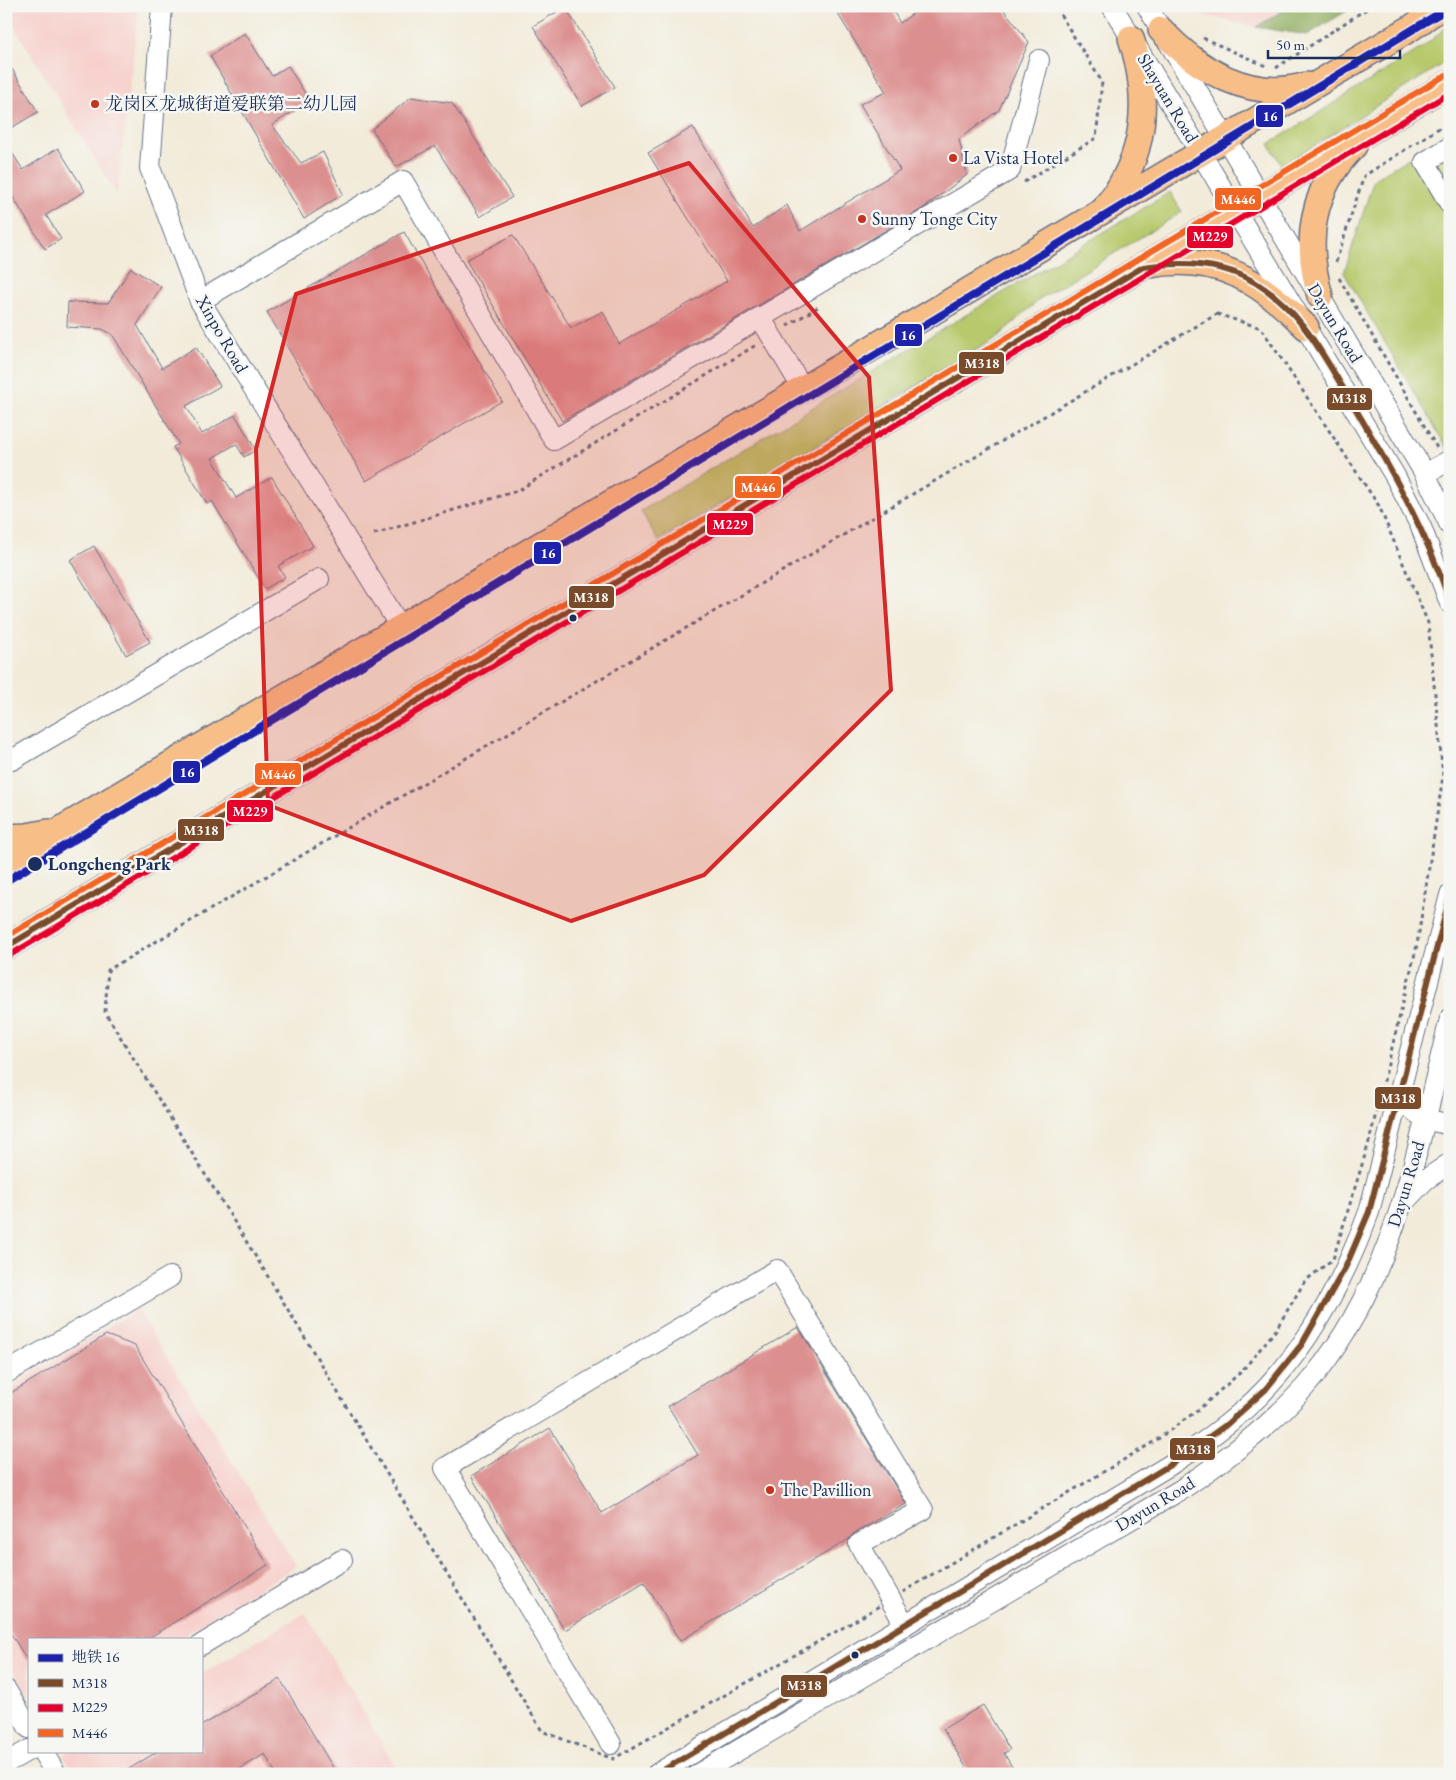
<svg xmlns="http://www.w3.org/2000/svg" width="1456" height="1780" font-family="'EB Garamond','Noto Serif SC',serif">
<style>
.built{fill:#f7d0cc}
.green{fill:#b7c96c;stroke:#697c65}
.forest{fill:#91ad60;stroke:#566e5f}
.building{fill:#dc8f8f}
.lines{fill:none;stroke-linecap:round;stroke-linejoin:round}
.minor-casing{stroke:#667189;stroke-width:22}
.major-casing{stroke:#667189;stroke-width:28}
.path{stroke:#667189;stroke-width:3;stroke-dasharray:4 4;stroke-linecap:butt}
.minor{stroke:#fff;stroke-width:20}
.major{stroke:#f7be88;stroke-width:25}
.bus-1-casing{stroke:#f6f6f2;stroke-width:10}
.bus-2-casing{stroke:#f6f6f2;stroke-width:10}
.bus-3-casing{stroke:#f6f6f2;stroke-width:10}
.bus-1{stroke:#7a4b2a;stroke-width:6}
.bus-2{stroke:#e4002b;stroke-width:6}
.bus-3{stroke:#f26522;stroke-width:6}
.metro-1-casing{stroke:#f6f6f2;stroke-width:11}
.metro-1{stroke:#1e22aa;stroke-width:8}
.marked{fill:#d62828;fill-opacity:0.2;stroke:#d62828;stroke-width:4;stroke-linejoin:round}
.poi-dot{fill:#c8321e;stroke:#f6f6f2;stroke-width:2}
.bus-dot{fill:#1b2f5e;stroke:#f6f6f2;stroke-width:2}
.labels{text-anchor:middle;stroke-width:5;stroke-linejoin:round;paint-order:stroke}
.street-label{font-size:18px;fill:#1b2f5e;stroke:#f6f6f2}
.poi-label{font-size:18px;fill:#1b2f5e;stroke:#f6f6f2;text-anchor:start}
.stop-label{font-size:18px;font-weight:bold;fill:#1b2f5e;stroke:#f6f6f2;text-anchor:start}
.line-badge{stroke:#f6f6f2;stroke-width:2}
.badge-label{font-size:14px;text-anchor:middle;font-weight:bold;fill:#fff}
</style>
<rect width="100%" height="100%" fill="#f6f6f2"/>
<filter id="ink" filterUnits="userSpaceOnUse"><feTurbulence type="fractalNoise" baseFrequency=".02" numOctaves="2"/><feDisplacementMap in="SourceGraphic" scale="10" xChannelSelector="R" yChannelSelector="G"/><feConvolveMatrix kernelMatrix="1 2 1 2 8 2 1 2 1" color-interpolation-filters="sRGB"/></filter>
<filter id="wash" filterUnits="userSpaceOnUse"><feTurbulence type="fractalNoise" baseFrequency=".0096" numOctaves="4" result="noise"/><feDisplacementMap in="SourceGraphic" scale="20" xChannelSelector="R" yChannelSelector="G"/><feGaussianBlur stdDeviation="1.12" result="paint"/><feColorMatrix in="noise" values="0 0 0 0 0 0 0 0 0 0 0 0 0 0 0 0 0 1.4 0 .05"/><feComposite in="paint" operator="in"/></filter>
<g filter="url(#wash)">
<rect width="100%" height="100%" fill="#f2ebd9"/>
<g class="built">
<polygon points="6,6 139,6 117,195 6,13"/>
<polygon points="1187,6 1291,6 1256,27 1190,12"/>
<polygon points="137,1309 296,1566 179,1639 29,1639 29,1696 6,1659 6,1390"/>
<polygon points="305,1613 400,1774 74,1774 63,1755 69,1751 201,1751 201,1674"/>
</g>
<g class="green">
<polygon points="1450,24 1450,59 1282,166 1269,144 1423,47"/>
<polygon points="1450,133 1450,453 1344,273 1374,179"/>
<polygon points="1170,192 1182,212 1041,298 996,338 658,541 641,511"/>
</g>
<polygon class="forest" points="1291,6 1355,6 1307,35 1256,27"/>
<g id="blocks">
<g class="building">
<polygon points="833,6 890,6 900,23 923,6 1001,6 1029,42 999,110 959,139 967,175 922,209 562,421 466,260 513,235 571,328 603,311 619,344 727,281 648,153 693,127 753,228 787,205 800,231 900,170 860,104 886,92"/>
<polygon points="565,7 615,87 582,106 533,26"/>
<polygon points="245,33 272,76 288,66 310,101 272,125 301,163 323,152 343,194 304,219 210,56"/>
<polygon points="6,59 38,112 6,131"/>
<polygon points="411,97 452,103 512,197 480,217 435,146 396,167 372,129"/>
<polygon points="6,143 23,170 58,148 85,191 46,215 61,239 45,249 6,186"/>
<polygon points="404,232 502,401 366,481 267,312"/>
<polygon points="131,268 161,287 137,325 162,368 196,347 220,386 186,406 202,434 235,415 256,450 244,457 236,444 212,458 236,498 272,477 313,546 278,566 285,577 265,589 212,501 207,504 173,447 179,444 112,334 102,329 67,327 68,302 108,303"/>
<polygon points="94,546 150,642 126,655 70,560"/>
<polygon points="798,1327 906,1504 853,1534 849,1539 680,1641 644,1582 565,1630 471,1476 550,1428 602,1513 698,1455 668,1406"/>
<polygon points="106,1335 135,1346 268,1565 147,1639 29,1639 29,1663 6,1626 6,1396"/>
<polygon points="280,1679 337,1774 276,1774 265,1754 232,1774 121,1774 158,1751 201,1751 201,1726"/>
<polygon points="983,1705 1010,1750 1004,1753 1016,1774 970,1774 943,1729"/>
</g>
</g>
</g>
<g filter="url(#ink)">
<use href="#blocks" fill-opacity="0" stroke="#667189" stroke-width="1"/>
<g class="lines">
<g class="minor-casing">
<g id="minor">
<polyline points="162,6 150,168 200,301 401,628"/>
<polyline points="1112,6 1395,476 1421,527 1450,603"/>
<polyline points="1147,6 1425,474 1450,525"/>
<polyline points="1450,147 1425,162 1450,204"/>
<polyline points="200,301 403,181 554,440 1010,170 1039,60"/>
<polyline points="760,317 803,389"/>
<polyline points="1425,474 1450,460"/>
<polyline points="6,760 12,760 319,579"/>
<polyline points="1399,1100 1425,1119 1450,1125"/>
<polyline points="1404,1202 1425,1180 1450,1163"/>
<polyline points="6,1373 170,1277"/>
<polyline points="201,1645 342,1560"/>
<polyline points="6,1690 29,1728"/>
<polyline points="611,1744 445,1468 777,1270 923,1510 859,1544 905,1625"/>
<polyline points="42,1751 56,1774"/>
<polyline points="6,1763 29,1750"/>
<path d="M657 1774 1170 1465C1196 1448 1221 1430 1244 1410 1303 1358 1342 1285 1369 1212L1450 895"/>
<path d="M698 1774 1182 1489C1226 1459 1268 1428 1304 1388 1394 1286 1418 1146 1450 1019"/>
</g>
</g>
<g class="major-casing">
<g id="major">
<path d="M1161 30C1198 70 1250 102 1307 85"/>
<path d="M1107 205C1147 155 1150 97 1131 38"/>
<path d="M1150 265C1218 253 1260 281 1306 327"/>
<path d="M1320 296C1304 240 1311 189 1354 146"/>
<polyline points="6,837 27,836 48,832"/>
<polyline points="6,862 1411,28 1443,6"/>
<polyline points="6,947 1450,83"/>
</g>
</g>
<g class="path">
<polyline points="1203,38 1268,67"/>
<polyline points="1276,68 1371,6"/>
<polyline points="1024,182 1096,138 1102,82 1055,6"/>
<polyline points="1336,262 1364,176 1450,121"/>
<polyline points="1339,278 1437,448"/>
<polygon points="1217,314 1261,328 1379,506 1428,623 1443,776 1417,945 1369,1142 1333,1259 1305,1281 1275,1331 1242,1371 1198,1410 1155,1441 851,1623 613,1759 542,1731 267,1275 105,1012 108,970"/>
<polyline points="787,326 818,307"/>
<polyline points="374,534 517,491 756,345"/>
</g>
<use href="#minor" class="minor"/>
<use href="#major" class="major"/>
<g class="bus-1-casing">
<g id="bus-1">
<path d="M6 947 1143 267C1182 261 1222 262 1256 283 1303 312 1324 357 1352 403 1390 467 1426 531 1450 602"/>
<polyline points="657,1774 1170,1465 1226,1425 1265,1390 1302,1344 1346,1266 1369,1212 1450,896"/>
</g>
</g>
<g class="bus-2-casing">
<polyline id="bus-2" points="10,955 1450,93"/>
</g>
<g class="bus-3-casing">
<polyline id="bus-3" points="6,937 1446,75"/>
</g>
<use href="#bus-1" class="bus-1"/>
<use href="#bus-2" class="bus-2"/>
<use href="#bus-3" class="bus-3"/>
<g class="metro-1-casing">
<polyline id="metro-1" points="6,881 1450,7"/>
</g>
<use href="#metro-1" class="metro-1"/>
</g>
</g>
<path class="marked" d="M689 163 869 377 891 690 704 875 571 921 268 805 256 449 296 294Z"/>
<g class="poi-dot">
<circle cx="95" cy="104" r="5"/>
<circle cx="953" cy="158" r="5"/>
<circle cx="862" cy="219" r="5"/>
<circle cx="770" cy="1490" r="5"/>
</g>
<g class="bus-dot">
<circle cx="573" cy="618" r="4.5"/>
<circle cx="35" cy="864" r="8"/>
<circle cx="855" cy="1655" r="4.5"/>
</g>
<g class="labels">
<g class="street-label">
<text transform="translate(1168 98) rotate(59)" y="6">Shayuan Road</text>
<text transform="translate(1335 323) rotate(59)" y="6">Dayun Road</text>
<text transform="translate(222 334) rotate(60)" y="6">Xinpo Road</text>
<text transform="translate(1406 1184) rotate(-73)" y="6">Dayun Road</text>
<text transform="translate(1155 1504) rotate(-31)" y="6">Dayun Road</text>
</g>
<g class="poi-label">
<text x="105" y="110">龙岗区龙城街道爱联第二幼儿园</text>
<text x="963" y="164">La Vista Hotel</text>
<text x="872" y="225">Sunny Tonge City</text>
<text x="780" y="1496">The Pavillion</text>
</g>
<g class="stop-label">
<text x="48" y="870">Longcheng Park</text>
</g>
</g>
<g class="line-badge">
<rect x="1255" y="104" width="29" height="24" rx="5" fill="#1e22aa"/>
<rect x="1214" y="187" width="48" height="24" rx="5" fill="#f26522"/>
<rect x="1186" y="225" width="48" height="24" rx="5" fill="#e4002b"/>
<rect x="894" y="323" width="29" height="24" rx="5" fill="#1e22aa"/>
<rect x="958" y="351" width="47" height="24" rx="5" fill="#7a4b2a"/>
<rect x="1326" y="387" width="47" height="24" rx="5" fill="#7a4b2a"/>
<rect x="734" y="475" width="48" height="24" rx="5" fill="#f26522"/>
<rect x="706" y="512" width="48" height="24" rx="5" fill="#e4002b"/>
<rect x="533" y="541" width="29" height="24" rx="5" fill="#1e22aa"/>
<rect x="568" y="585" width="47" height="24" rx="5" fill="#7a4b2a"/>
<rect x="172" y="760" width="29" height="24" rx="5" fill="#1e22aa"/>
<rect x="254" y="762" width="48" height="24" rx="5" fill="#f26522"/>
<rect x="226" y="799" width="48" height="24" rx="5" fill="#e4002b"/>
<rect x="177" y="818" width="48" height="24" rx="5" fill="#7a4b2a"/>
<rect x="1374" y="1086" width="48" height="24" rx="5" fill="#7a4b2a"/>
<rect x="1169" y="1437" width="47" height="24" rx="5" fill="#7a4b2a"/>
<rect x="780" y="1674" width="48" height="24" rx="5" fill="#7a4b2a"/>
</g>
<g class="badge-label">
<text x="1270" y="121">16</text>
<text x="1238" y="204">M446</text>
<text x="1210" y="241">M229</text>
<text x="908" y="340">16</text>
<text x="982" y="368">M318</text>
<text x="1349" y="403">M318</text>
<text x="758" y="492">M446</text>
<text x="730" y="529">M229</text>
<text x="548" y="558">16</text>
<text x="591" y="602">M318</text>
<text x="187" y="777">16</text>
<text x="278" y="779">M446</text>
<text x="250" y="816">M229</text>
<text x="201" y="835">M318</text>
<text x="1398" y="1103">M318</text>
<text x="1193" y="1454">M318</text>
<text x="804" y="1690">M318</text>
</g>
<rect width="1456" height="1780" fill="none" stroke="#f6f6f2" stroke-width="25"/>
<rect x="28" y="1638" width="175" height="115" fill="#f6f6f2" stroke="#9ea6b7"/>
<rect x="38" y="1654" width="25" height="8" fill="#1e22aa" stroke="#9ea6b7"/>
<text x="72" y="1662" font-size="15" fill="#1b2f5e">地铁 16</text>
<rect x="38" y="1679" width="25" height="8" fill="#7a4b2a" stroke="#9ea6b7"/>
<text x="72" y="1688" font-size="15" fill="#1b2f5e">M318</text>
<rect x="38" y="1704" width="25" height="8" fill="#e4002b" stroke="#9ea6b7"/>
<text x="72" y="1712" font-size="15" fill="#1b2f5e">M229</text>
<rect x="38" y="1729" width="25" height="8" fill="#f26522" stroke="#9ea6b7"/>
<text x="72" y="1738" font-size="15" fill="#1b2f5e">M446</text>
<path d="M1268 50v8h132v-8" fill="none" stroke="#1b2f5e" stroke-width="2.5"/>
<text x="1276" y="50" font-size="15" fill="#1b2f5e" stroke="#f6f6f2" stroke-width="4" paint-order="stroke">50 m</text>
</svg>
